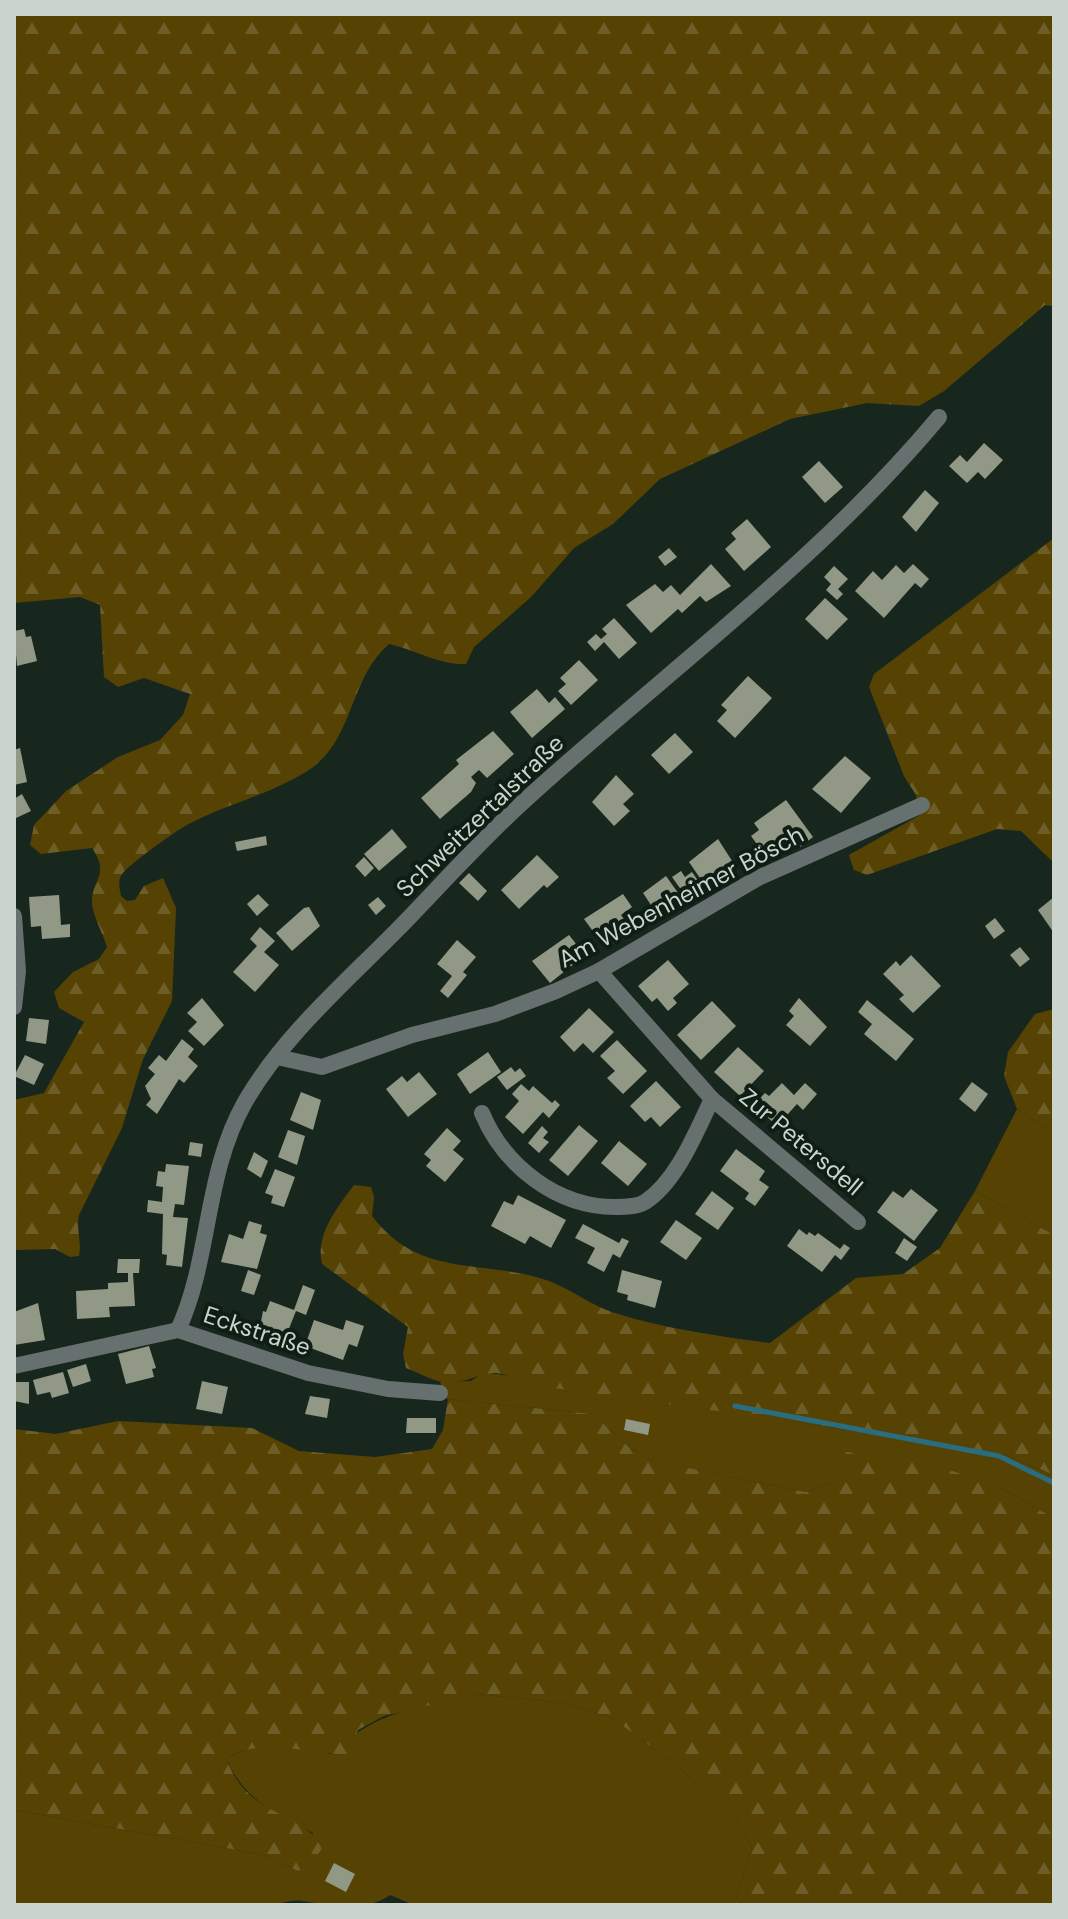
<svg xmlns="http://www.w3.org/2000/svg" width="1068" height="1919" font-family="'DM Sans',sans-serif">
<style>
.green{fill:#564304}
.forest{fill:url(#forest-firs)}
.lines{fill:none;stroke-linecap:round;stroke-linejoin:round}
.stream{stroke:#296e80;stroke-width:5}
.building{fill:#929886}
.street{stroke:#66706f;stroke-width:16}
.labels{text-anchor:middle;stroke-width:8;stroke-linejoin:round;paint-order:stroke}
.street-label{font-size:24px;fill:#cad4cd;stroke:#0f1e14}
</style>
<defs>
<pattern id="forest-firs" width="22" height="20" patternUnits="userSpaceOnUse" patternTransform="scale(2)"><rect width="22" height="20" fill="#564304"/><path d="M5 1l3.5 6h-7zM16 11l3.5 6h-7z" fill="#6d5d27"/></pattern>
</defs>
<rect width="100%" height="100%" fill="#18271d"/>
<g class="green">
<polygon points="1017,1109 1054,1133 1054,1235 975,1191"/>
<polygon points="484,1372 1006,1455 1054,1475 1054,1518 997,1486 832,1483 806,1492 654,1461 630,1448 593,1414 447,1399 440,1382 471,1381"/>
<path d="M477 1694 565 1703 612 1718 676 1765 733 1814 752 1847 734 1905H414L390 1895C365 1913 330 1905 302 1901 293 1899 280 1904 270 1905H14V1810L264 1855 298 1871 313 1833C275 1813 243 1799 226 1758 259 1740 296 1747 331 1754 379 1709 415 1709 477 1694Z"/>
</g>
<g class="forest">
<path d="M14 14H1054V306L1045 305 944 391 919 406 867 403 790 419 660 479 613 524 574 548 531 597 474 647 466 664C439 665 416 650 389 644 347 680 355 744 304 773 273 792 236 802 203 817 180 827 161 842 141 857 134 863 124 869 120 878 118 884 120 890 121 896L127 901 135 900 144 886 163 878 176 908 172 1001 143 1059 122 1128 79 1215C76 1230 82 1242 79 1256L70 1257 55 1249 14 1250V1100L44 1093 84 1022 59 1008 54 992 73 972 99 959 107 947C103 933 93 917 92 903 91 879 111 876 92 848L41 854 30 845 34 825 66 791 118 757 160 740 183 715 190 694 144 678 118 687 104 677 100 605 80 597 14 603Z"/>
<polygon points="1054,538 1054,863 1021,831 997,829 867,875 854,870 849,855 920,815 916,795 904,776 869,687 874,674"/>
<polygon points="1054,1009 1054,1133 1017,1109 1004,1076 1008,1052 1035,1014"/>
<path d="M354 1185 371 1187 374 1197 372 1216C421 1280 483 1258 549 1281 572 1290 592 1306 615 1313 665 1329 718 1336 770 1343L856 1278 903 1274 940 1248 975 1191 1054 1235V1475L1006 1455 909 1438 519 1383C488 1359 476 1386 442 1382 431 1380 417 1372 406 1368L403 1354 408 1327 322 1264C315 1235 337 1208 354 1185Z"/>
<path d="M448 1399 593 1414 630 1448 655 1461 806 1492 832 1483 846 1452 911 1457 997 1486 1054 1518V1905H734L752 1847 733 1814 676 1765 612 1718 565 1703 477 1694 384 1716 358 1730 348 1754C306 1755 266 1736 226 1758 247 1815 291 1808 324 1845L311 1865 298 1871 264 1855 14 1810V1429L56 1434 118 1421 252 1428 299 1451 375 1457 432 1449 443 1430Z"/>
</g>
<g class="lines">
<polyline class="stream" points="735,1406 999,1456 1054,1483"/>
</g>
<g class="building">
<polygon points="984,443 1003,460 985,479 978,472 967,483 949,466 960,455 967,462"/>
<polygon points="819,461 843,487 825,503 802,477"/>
<polygon points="925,490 939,503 916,532 902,517"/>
<polygon points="747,519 771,547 744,571 725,549 736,539 731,533"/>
<polygon points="669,548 677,557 665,566 658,557"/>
<polygon points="711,564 731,586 706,602 700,596 682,613 678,609 651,633 626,605 655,584 663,592 671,585 680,595"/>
<polygon points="913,564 929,579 921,588 915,583 884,618 855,591 873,571 882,580 896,565 904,573"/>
<polygon points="834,566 848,579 838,589 843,594 837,600 826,590 831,584 824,577"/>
<polygon points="825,598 848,619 827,640 805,619"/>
<polygon points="614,618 637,643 619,659 604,642 595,651 587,642 596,634 601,639 607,634 602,629"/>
<polygon points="24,629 26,637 31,636 37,661 17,666 14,631"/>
<polygon points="579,660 598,680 571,705 558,691 566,684 560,678"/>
<polygon points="748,676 772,698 735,738 717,721 727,710 721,705"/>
<polygon points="537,689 549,703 555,697 565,709 532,738 510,712"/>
<polygon points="493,731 514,754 487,778 479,770 471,777 476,783 471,792 440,819 421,798 459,764 456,760"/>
<polygon points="675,733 693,752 669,774 651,755"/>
<polygon points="20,748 27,782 14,785 14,750"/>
<polygon points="845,756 871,778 841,813 812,789"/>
<polygon points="616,775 634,794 623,804 630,811 614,826 592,802"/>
<polygon points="22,794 31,811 14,819 14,799"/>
<polygon points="786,800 813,837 800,847 791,835 773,849 770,845 762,851 751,836 759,830 754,823"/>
<polygon points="392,829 407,847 379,871 364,854"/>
<polygon points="266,836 267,845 237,851 235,842"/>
<polygon points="718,839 734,864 704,884 689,862"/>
<polygon points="537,855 559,877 547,888 544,885 519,909 501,890"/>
<polygon points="364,857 374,868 365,877 355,866"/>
<polygon points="681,871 685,877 692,872 701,885 682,891 672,877"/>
<polygon points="469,873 487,891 478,901 459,883"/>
<polygon points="666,876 681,897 657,914 643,893"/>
<polygon points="258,894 269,905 257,916 247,904"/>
<polygon points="623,894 632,907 621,915 632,930 606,949 584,919"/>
<polygon points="59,895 61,925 70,924 70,937 42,939 41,926 31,927 29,897"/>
<polygon points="378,897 386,906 376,915 368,905"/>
<polygon points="1054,897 1054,933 1038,910"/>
<polygon points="309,907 320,926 292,951 276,933 304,908"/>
<polygon points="995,918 1005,931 994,939 985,926"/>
<polygon points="260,927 275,941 264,952 279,965 255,992 233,972 257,946 250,939"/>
<polygon points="569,935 585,955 550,983 532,961"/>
<polygon points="457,940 476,957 463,972 467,975 448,998 440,991 452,976 437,964"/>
<polygon points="1020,947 1030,959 1020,967 1010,955"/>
<polygon points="911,955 941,986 913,1013 899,999 904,995 883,974 896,961 900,966"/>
<polygon points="668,960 689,984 673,998 677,1003 668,1011 657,998 652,1002 638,986"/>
<polygon points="202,998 224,1025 204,1046 188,1031 197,1022 187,1013"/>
<polygon points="799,998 827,1027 810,1046 786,1025 794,1016 789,1011"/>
<polygon points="867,1000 914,1039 896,1061 864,1034 872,1024 858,1012"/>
<polygon points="712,1001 736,1026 701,1060 677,1035"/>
<polygon points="589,1008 614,1032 593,1053 583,1043 574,1052 560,1037"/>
<polygon points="29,1018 49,1020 46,1044 26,1041"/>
<polygon points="182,1039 194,1049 188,1057 198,1066 184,1083 179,1079 157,1114 146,1105 151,1099 145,1086 155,1074 148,1068 159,1055 166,1061"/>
<polygon points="617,1040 647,1071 623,1094 607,1078 615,1071 600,1056"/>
<polygon points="738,1047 764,1071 740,1096 714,1072"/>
<polygon points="488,1052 501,1072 470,1094 457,1074"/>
<polygon points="25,1055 44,1064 34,1085 14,1076"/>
<polygon points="511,1067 515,1072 520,1068 526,1076 507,1090 497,1077"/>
<polygon points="419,1072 437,1094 408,1117 386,1089 402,1076 407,1082"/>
<polygon points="656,1081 681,1107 660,1127 651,1117 645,1122 630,1106"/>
<polygon points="972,1082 988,1094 975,1112 959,1099"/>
<polygon points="782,1083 794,1095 805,1083 817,1094 803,1110 797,1104 777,1126 754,1105 765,1093 769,1096"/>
<polygon points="521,1084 529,1091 533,1086 552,1103 555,1100 560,1105 549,1118 543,1112 523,1134 505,1117 519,1101 512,1094"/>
<polygon points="301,1092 321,1100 313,1130 290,1120"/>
<polygon points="579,1125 598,1141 568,1176 549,1160"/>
<polygon points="542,1126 548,1132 543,1138 549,1142 539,1153 528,1143"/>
<polygon points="447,1128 461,1141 453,1150 464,1159 445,1182 426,1166 431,1160 424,1154"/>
<polygon points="288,1130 305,1136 297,1165 278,1157"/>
<polygon points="619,1141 647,1164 628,1186 601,1163"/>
<polygon points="190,1142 203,1144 201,1157 188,1155"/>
<polygon points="736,1149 765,1171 759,1180 769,1187 755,1206 745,1199 749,1193 720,1171"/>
<polygon points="254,1152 268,1161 261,1178 247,1169"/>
<polygon points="166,1164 189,1166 184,1205 175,1204 173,1217 188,1218 182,1267 166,1265 167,1255 162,1254 163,1214 147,1212 148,1200 162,1202 163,1187 156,1186 158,1171 165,1172"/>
<polygon points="275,1169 295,1177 284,1207 271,1203 273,1196 265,1193"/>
<polygon points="911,1189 938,1210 914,1241 877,1212 893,1191 903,1198"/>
<polygon points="712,1191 734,1208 718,1230 695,1214"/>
<polygon points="518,1195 566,1220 551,1248 530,1236 525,1244 491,1226 504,1201 513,1205"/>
<polygon points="676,1220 702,1238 686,1260 660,1242"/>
<polygon points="249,1221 262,1225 260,1233 267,1235 257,1269 221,1262 229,1234 243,1239"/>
<polygon points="583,1224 619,1243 622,1238 629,1241 620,1258 613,1254 604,1272 587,1263 595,1248 575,1238"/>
<polygon points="799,1229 807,1235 809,1232 815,1236 818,1233 840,1249 844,1244 850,1248 841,1260 835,1255 822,1272 787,1246"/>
<polygon points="904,1238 917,1247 907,1261 895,1253"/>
<polygon points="118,1259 140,1259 139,1273 133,1273 135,1306 109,1307 110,1317 77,1319 76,1291 108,1289 108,1283 128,1282 128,1273 117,1273"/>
<polygon points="248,1270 261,1275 254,1295 241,1291"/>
<polygon points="622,1270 662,1281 655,1308 627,1300 628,1295 617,1292"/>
<polygon points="303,1285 315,1290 306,1315 296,1311 286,1336 260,1327 263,1311 266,1312 270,1301 294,1310"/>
<polygon points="38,1303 45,1340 14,1345 14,1312"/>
<polygon points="314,1320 343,1330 346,1320 364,1326 357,1347 349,1344 343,1360 305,1346"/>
<polygon points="149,1346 156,1368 152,1369 154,1377 126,1384 118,1354"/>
<polygon points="86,1364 91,1381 73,1387 67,1370"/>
<polygon points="63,1372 69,1393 52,1398 50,1392 37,1395 33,1380"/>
<polygon points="202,1381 228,1387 222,1414 196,1409"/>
<polygon points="14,1382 29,1382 29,1404 14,1401"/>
<polygon points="310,1396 330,1399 327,1418 305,1414"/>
<polygon points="407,1418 436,1418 436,1433 406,1433"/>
<polygon points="626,1419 650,1424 648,1435 624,1430"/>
<polygon points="334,1863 355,1874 346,1892 325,1881"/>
</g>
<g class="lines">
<g class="street">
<polyline points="14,916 18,971 14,1007"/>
<polyline points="599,971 712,1099 858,1222"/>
<polyline points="277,1057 322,1067 412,1035 495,1014 556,991 599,971 758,878 922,805"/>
<path d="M482 1113C504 1166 557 1207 615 1207 625 1207 637 1207 645 1202 677 1181 696 1132 712 1099"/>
<path d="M178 1330C211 1259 204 1174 245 1102 283 1036 345 983 398 929 439 887 479 842 523 802 662 675 818 562 939 417"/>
<polyline points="14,1366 178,1330 308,1373 388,1389 440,1393"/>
</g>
</g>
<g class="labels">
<g class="street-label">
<text transform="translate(480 816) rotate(-44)" y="8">Schweitzertalstraße</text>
<text transform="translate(681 897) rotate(-28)" y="8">Am Webenheimer Bösch</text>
<text transform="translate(801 1142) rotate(40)" y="8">Zur Petersdell</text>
<text transform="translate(257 1331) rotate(18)" y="8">Eckstraße</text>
</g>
</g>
<rect width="1068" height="1919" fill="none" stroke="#cad4cd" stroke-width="32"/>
</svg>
